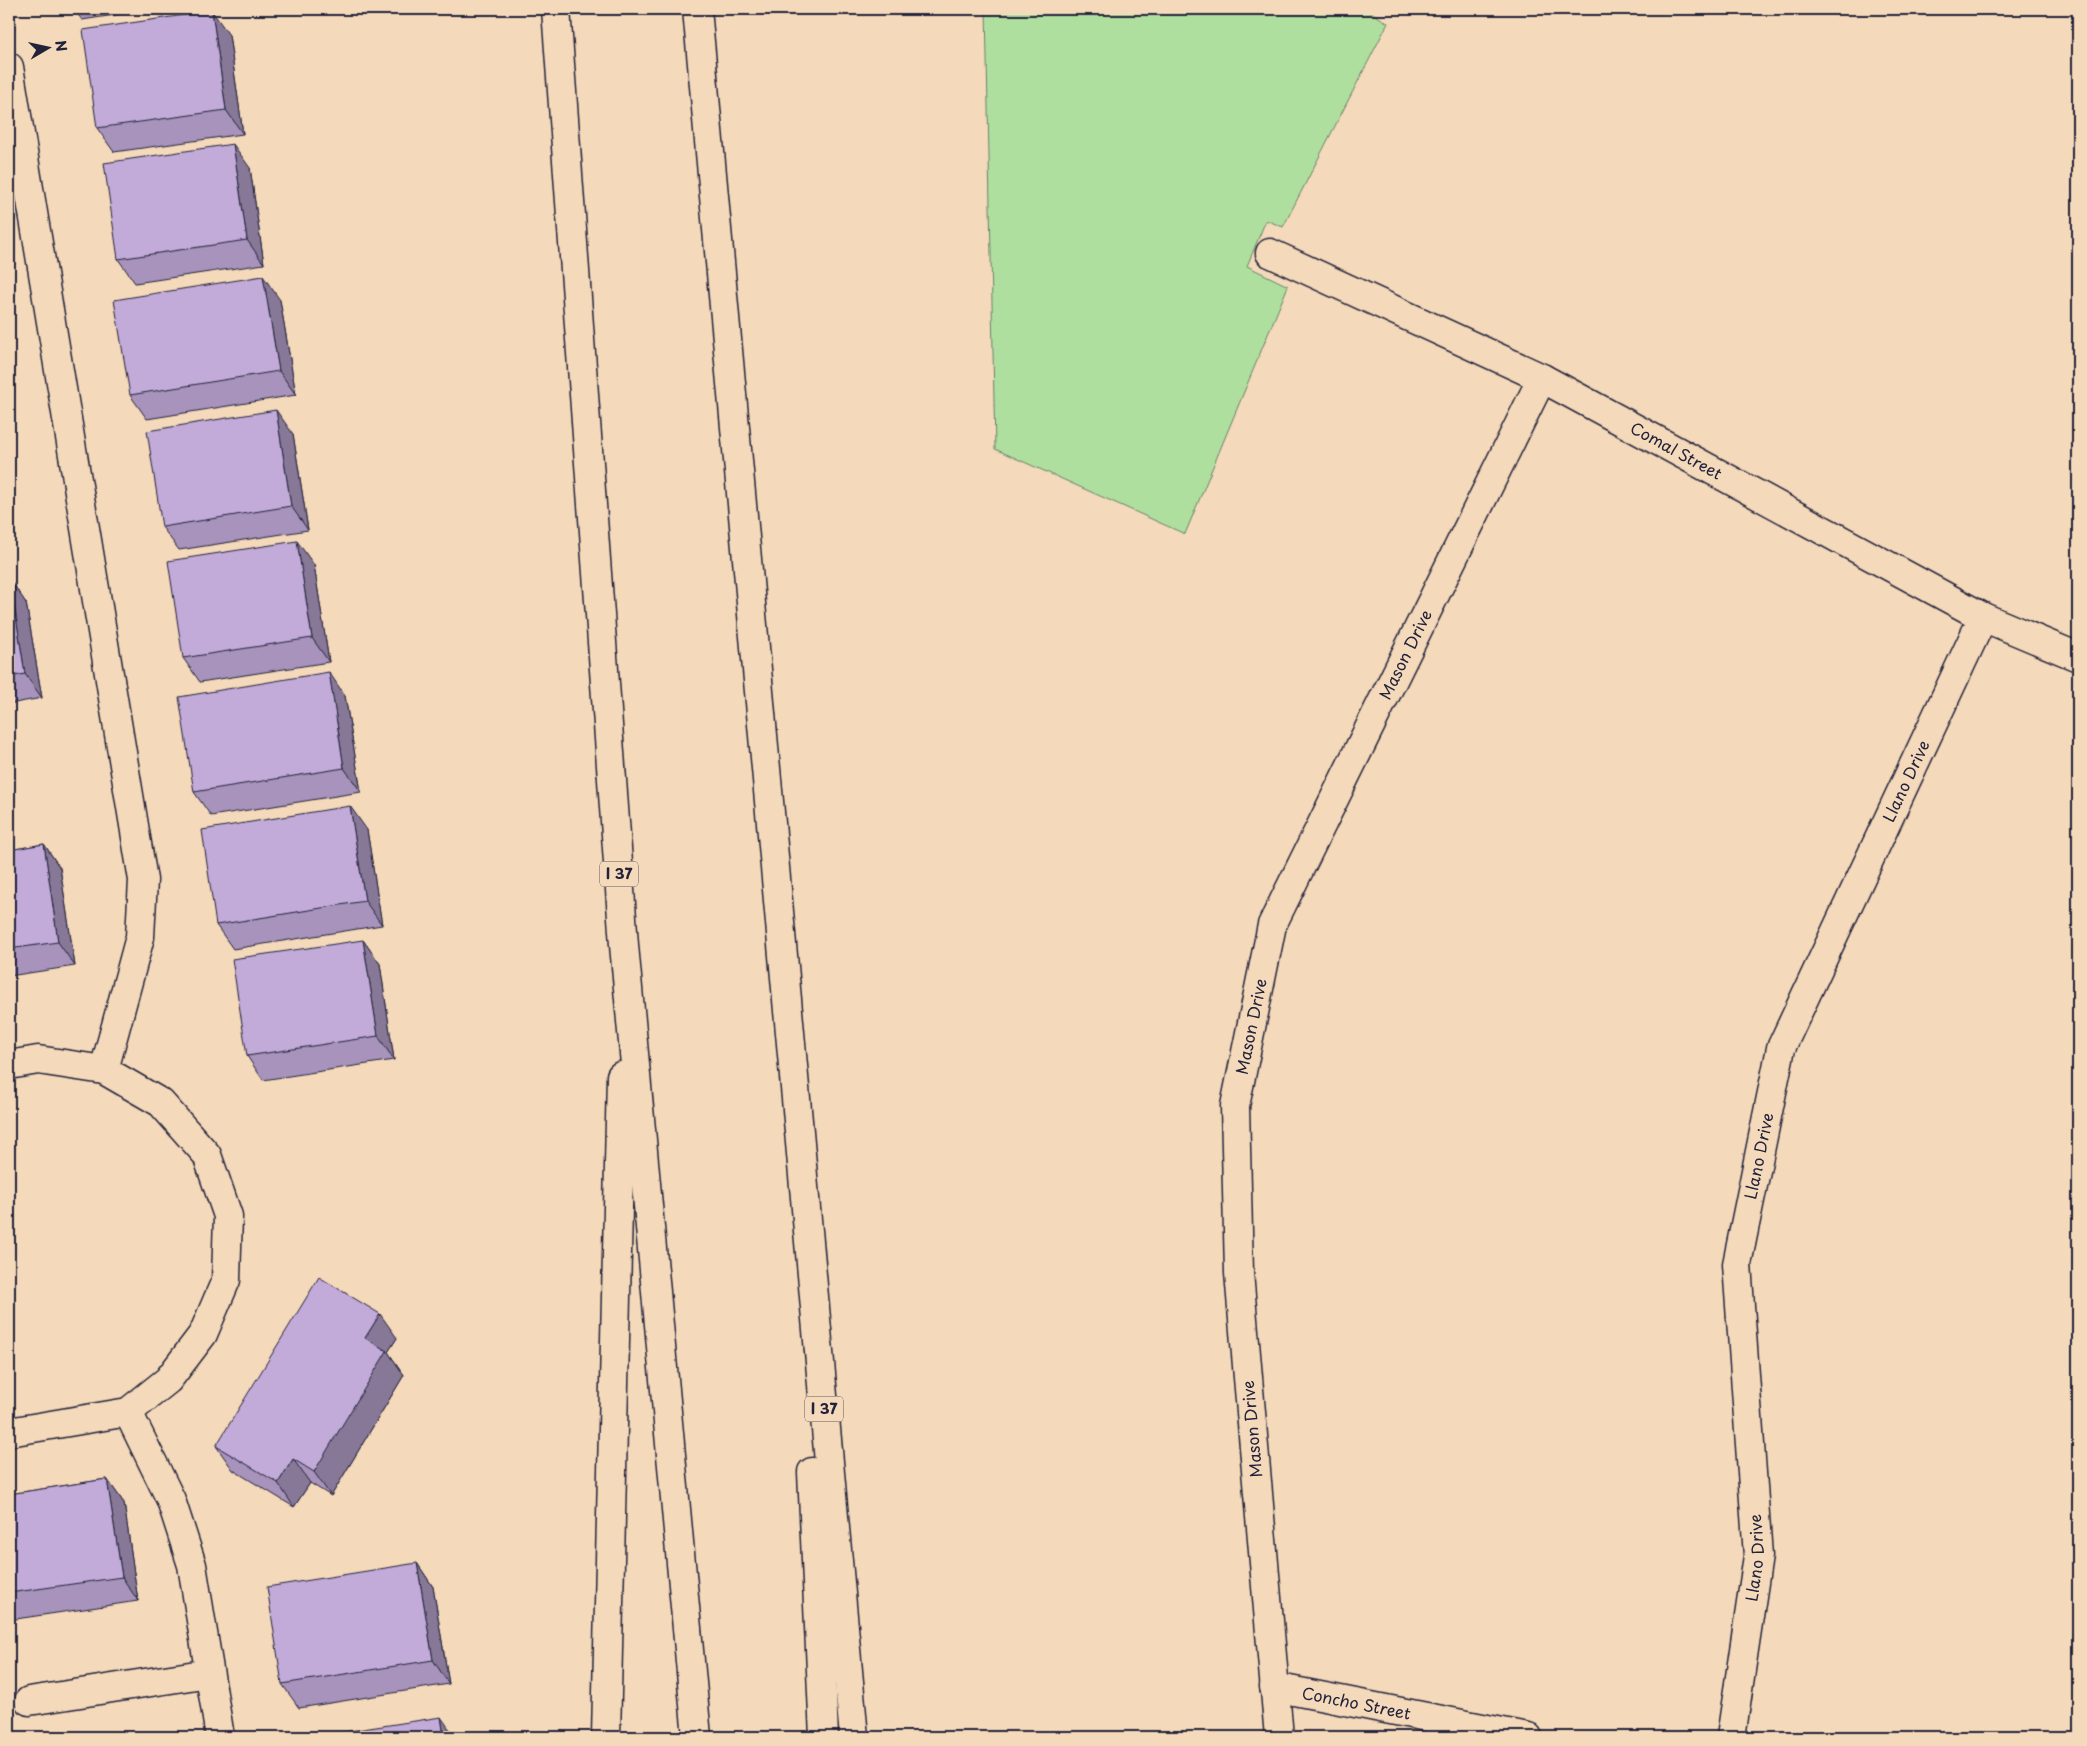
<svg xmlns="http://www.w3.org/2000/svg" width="2087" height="1746" font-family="'Playpen Sans',sans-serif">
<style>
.green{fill:#afdf9e;stroke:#68806c}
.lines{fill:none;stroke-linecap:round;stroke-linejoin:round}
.minor-casing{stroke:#22223b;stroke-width:31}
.highway-casing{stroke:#22223b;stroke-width:31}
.minor{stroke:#f4d9ba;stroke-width:28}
.highway{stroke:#f4d9ba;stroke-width:28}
.wall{fill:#a793bb;stroke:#22223b}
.shaded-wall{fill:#887898;stroke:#22223b}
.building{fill:#c2abd9;stroke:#22223b}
.labels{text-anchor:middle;stroke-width:5;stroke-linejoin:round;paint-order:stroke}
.shield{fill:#f4d9ba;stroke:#615961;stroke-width:1}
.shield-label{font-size:15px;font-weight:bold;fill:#22223b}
.street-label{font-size:16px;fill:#22223b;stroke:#f4d9ba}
</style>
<rect width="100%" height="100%" fill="#f4d9ba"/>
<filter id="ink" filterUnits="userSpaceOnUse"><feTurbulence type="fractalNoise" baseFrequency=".02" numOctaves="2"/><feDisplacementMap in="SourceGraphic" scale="10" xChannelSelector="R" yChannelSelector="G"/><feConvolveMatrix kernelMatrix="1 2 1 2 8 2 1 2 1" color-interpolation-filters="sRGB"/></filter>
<g filter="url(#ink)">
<polygon class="green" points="986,9 1366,9 1388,23 1283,227 1266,220 1247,266 1288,286 1185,534 995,449"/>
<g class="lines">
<g class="minor-casing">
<g id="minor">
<polyline points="9,67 143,880 140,937 104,1070"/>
<path id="s1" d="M1270 253 1542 378 1983 617 2078 657"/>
<polyline points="9,1065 38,1060 104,1070 161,1103 207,1155 228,1216 226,1280 203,1334 168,1380 128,1412 9,1432"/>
<polyline points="128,1412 171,1500 192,1565 220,1737"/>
<path id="s2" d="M1274 1687 1528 1737"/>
<polyline points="29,1701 209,1673"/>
<path id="s3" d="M1279 1737 1239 1273 1235 1106 1272 925 1542 378"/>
<path id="s4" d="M1731 1737 1758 1556 1737 1264 1781 1048 1983 617"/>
</g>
</g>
<g class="highway-casing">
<g id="highway">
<polyline points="556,9 624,945 697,1737"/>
<polyline points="697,9 854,1737"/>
<polyline points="812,1472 824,1737"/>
<polyline points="606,1737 621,1076"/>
</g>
</g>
<use href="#minor" class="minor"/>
<use href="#highway" class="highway"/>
</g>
<g class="wall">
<polygon points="74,9 154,9 82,20"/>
<polygon points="229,35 243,134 114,152 97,128"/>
<polygon points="250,168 264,264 135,283 118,259"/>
<polygon points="280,300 296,395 147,419 130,395"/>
<polygon points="293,434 308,530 179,550 162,527"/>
<polygon points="314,565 329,662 200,682 183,658"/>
<polygon points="9,579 26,603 42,698 9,704"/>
<polygon points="345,696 361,792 211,816 194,792"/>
<polygon points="367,830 382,925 233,949 216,925"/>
<polygon points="44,844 60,868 75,966 9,976 9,850"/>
<polygon points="363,940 380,964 394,1060 263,1080 247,1056"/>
<polygon points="397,1338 388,1352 404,1375 331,1496 310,1483 294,1507 233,1470 216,1446"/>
<polygon points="107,1479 124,1503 138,1601 9,1620 9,1494"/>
<polygon points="417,1563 433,1587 449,1684 299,1708 282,1684"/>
</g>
<g class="shaded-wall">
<polygon points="212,11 229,35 243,134 226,110"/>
<polygon points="233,144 250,168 264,264 247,240"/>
<polygon points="263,276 280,300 296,395 279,371"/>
<polygon points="276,410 293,434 308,530 291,506"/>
<polygon points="297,541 314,565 329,662 312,638"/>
<polygon points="9,548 11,567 9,563"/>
<polygon points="10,579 26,603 42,698 25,674"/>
<polygon points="329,672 345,696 361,792 344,768"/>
<polygon points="350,806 367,830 382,925 365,901"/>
<polygon points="44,844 60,868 75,966 58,942"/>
<polygon points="363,940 380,964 394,1060 378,1036"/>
<polygon points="380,1314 397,1338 388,1352 404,1375 331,1496 314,1472 365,1338"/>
<polygon points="293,1459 310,1483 294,1507 278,1483"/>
<polygon points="107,1479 124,1503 138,1601 122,1577"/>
<polygon points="417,1563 433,1587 449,1684 433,1660"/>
<polygon points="441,1717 455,1737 444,1737"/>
</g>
<g class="building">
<polygon points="212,11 226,110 97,128 83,30"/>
<polygon points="233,144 247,240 118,259 104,163"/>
<polygon points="263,276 279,371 130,395 114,300"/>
<polygon points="276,410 291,506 162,527 147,431"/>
<polygon points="297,541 312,638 183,658 168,561"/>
<polygon points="9,579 10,579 25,674 9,677"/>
<polygon points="329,672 344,768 194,792 179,697"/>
<polygon points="350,806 365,901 216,925 202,830"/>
<polygon points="44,844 58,942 9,949 9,850"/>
<polygon points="363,940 378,1036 247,1056 232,959"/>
<polygon points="319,1277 380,1314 365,1338 387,1351 314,1472 293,1459 278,1483 216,1446"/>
<polygon points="107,1479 122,1577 9,1593 9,1494"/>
<polygon points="417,1563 433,1660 282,1684 267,1587"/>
<polygon points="441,1717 444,1737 311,1737"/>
</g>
</g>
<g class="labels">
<g class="shield">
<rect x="600" y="861.5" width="38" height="25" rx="4"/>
<rect x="805" y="1396.5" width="38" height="25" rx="4"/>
</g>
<g class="shield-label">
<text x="619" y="879">I 37</text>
<text x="824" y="1414">I 37</text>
</g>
<g class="street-label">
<text dy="6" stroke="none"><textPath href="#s1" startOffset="452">Comal Street</textPath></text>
<text dy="6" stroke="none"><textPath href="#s3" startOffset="1119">Mason Drive</textPath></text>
<text dy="6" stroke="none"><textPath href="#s4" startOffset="991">Llano Drive</textPath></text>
<text dy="6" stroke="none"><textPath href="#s3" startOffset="714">Mason Drive</textPath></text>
<text dy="6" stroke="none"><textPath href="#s4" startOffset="586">Llano Drive</textPath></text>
<text transform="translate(1252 1429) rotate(-95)" y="6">Mason Drive</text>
<text dy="6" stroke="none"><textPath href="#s4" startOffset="181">Llano Drive</textPath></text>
<text dy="6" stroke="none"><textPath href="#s2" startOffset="84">Concho Street</textPath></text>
</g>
</g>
<rect width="2087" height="1746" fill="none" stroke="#f4d9ba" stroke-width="30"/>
<rect x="15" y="15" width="2057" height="1716" fill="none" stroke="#22223b" stroke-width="2" filter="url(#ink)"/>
<g transform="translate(48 48) rotate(81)" stroke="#f4d9ba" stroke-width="4" paint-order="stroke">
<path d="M0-4L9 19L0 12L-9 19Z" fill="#22223b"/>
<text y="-8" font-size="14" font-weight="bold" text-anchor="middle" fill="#22223b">N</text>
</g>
</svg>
